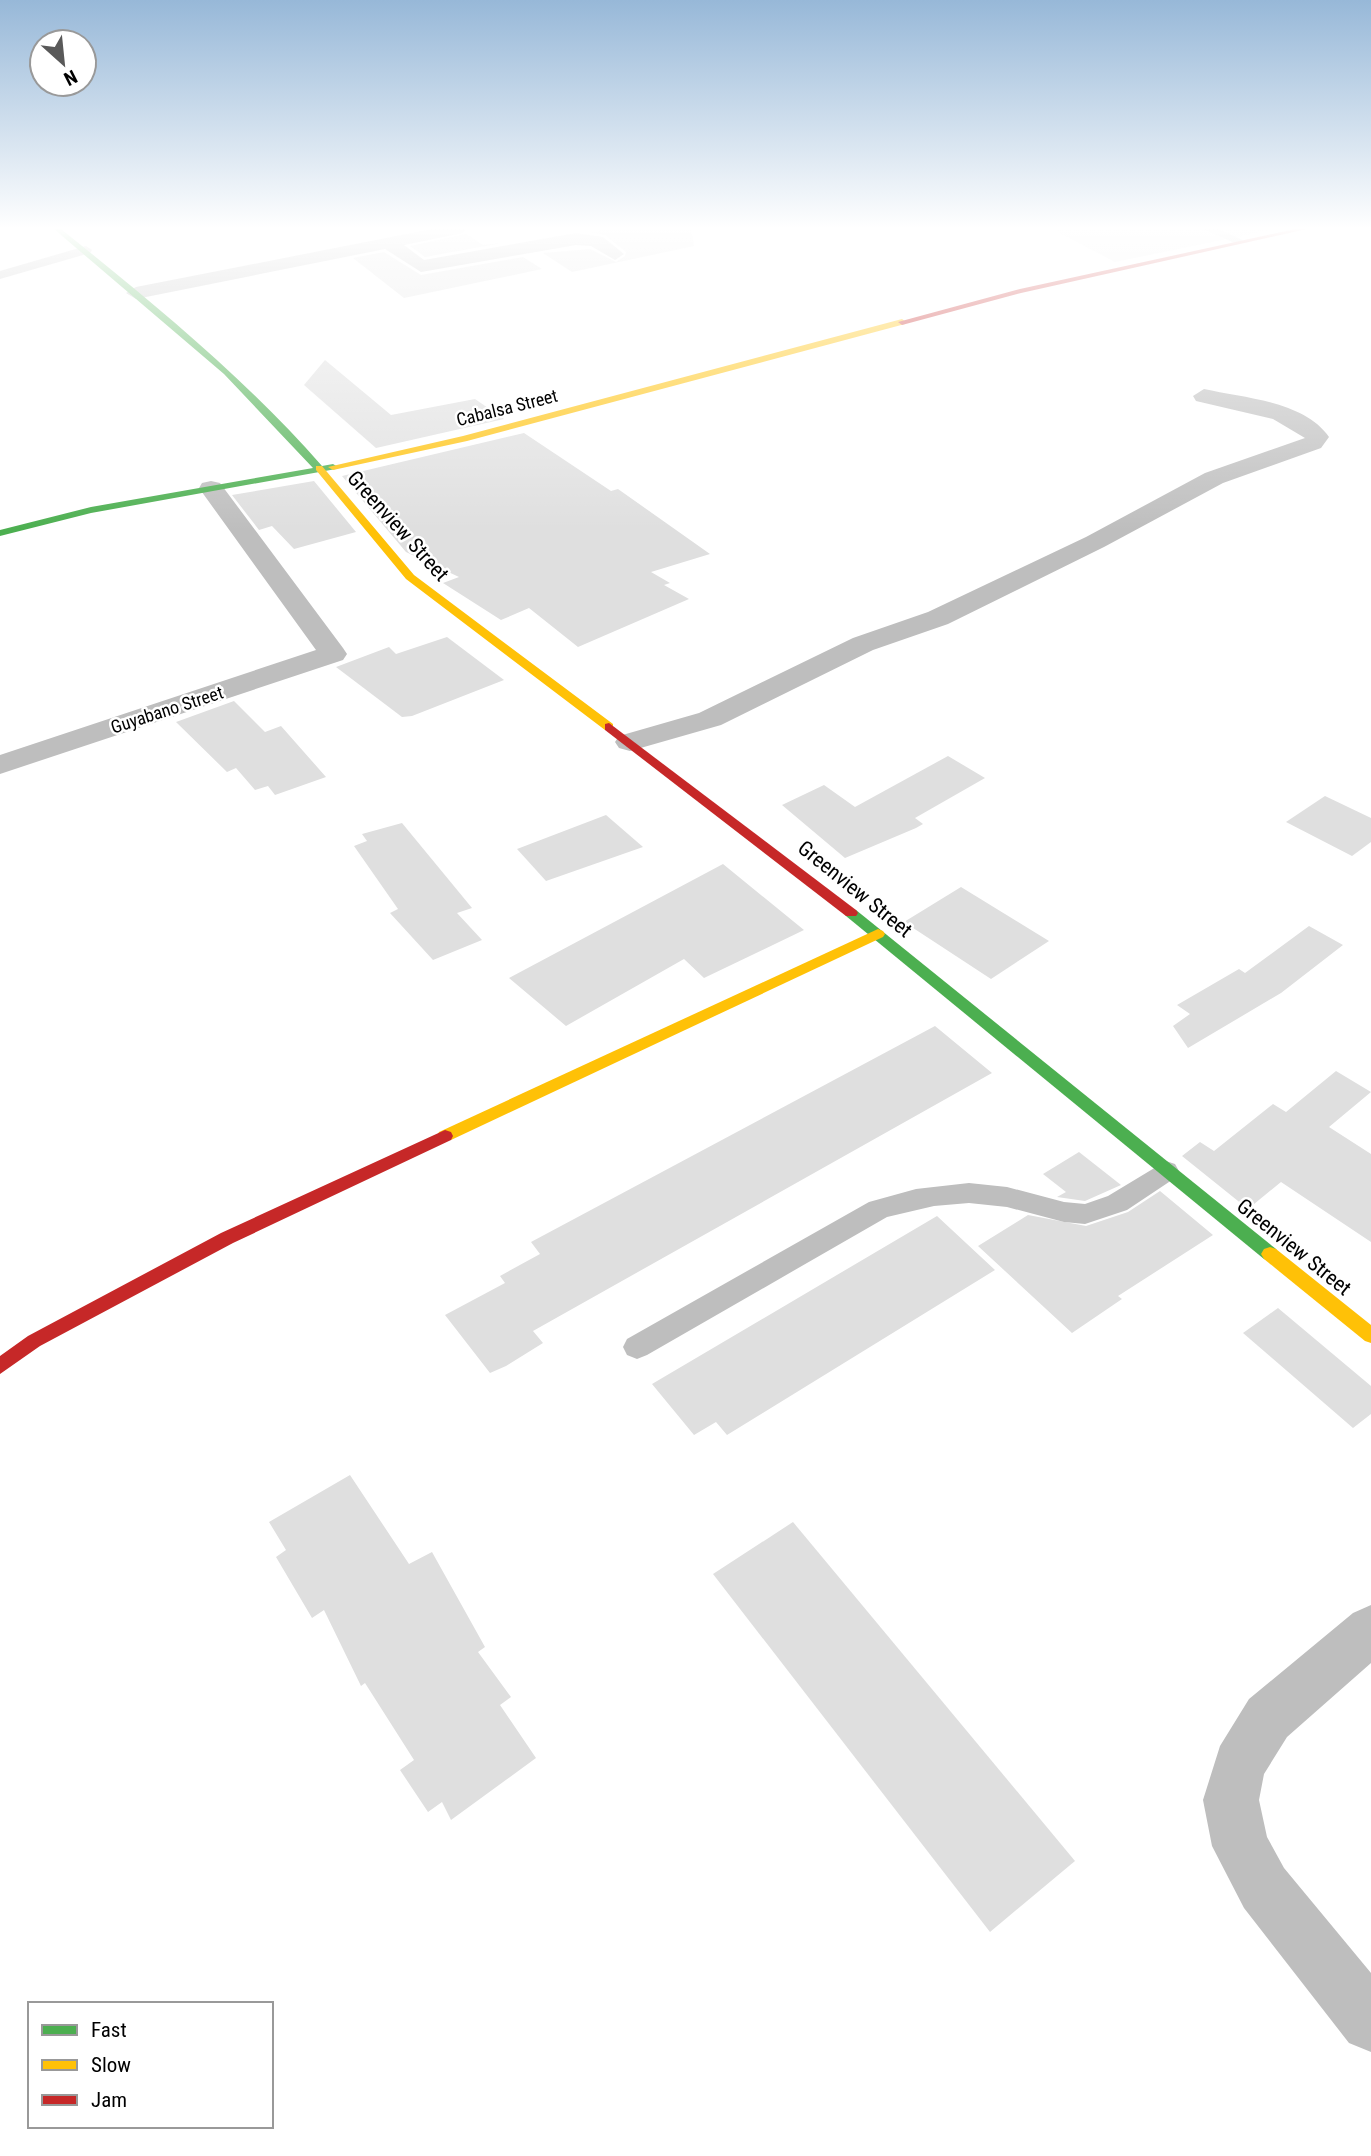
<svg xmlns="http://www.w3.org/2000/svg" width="1371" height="2156" font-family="'Roboto Condensed',sans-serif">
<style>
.green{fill:#ececec}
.building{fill:#dfdfdf}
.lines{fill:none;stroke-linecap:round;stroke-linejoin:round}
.lane{fill:#bebebe;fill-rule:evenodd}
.street{fill:#bebebe;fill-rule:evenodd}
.fast{fill:#4caf50;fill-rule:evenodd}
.slow{fill:#ffc107;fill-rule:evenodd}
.jam{fill:#c62828;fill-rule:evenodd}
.labels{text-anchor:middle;stroke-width:5;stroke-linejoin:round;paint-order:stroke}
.far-street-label{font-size:18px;fill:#000;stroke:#fff}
.street-label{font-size:21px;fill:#000;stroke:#fff}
</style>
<rect width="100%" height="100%" fill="#fff"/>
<polygon class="green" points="1052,229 1276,229 1115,262"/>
<g class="building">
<polygon points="610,229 691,229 694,246 572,272 543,253 590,249 616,262 625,256 626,252 605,235 590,232"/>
<polygon points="466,234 483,245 502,243 425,257 410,246"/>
<polygon points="384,252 421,275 523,257 542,269 404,298 353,258"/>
<polygon points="325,360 391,415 475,399 504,419 376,448 304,385"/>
<polygon points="524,433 611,491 618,489 710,554 651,572 670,583 664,585 689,599 578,647 529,608 501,620 443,583 459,577 406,552 342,476"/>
<polygon points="314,481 356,532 294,549 272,526 259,530 232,495"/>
<polygon points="447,637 504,680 412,716 402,717 336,667 389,647 396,654"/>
<polygon points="234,701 265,732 281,726 326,777 275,795 268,786 255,790 236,768 227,772 176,722"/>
<polygon points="948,756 985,778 915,818 923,824 916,828 845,858 782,805 824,785 855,807"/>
<polygon points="1325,796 1371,818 1371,842 1352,856 1286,822"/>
<polygon points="606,815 643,847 546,881 517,849"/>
<polygon points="402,823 472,908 457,913 482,940 433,960 390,913 398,909 354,846 367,841 362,834"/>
<polygon points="723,864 804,930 704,978 684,959 566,1026 509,978"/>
<polygon points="961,887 1049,941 991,979 904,922"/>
<polygon points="1309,926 1343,945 1281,993 1188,1048 1173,1026 1190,1014 1177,1005 1239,969 1245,973"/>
<polygon points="935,1026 992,1073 533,1331 543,1343 506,1366 490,1373 445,1315 505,1283 500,1276 540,1254 531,1242"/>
<polygon points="1336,1071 1371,1092 1329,1127 1371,1154 1371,1242 1281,1182 1248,1209 1182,1156 1200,1142 1214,1151 1273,1104 1286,1112"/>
<polygon points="1079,1152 1121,1185 1085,1201 1057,1197 1066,1192 1043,1174"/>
<polygon points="1160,1191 1213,1235 1118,1296 1122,1299 1072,1333 978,1246 1028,1215 1086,1226 1128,1212"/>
<polygon points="937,1216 995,1270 727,1435 716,1422 694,1435 652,1384"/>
<polygon points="1278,1308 1371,1386 1371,1414 1353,1428 1243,1333"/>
<polygon points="350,1475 409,1564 432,1552 485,1647 478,1652 511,1697 500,1705 536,1758 451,1820 442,1802 428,1812 400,1770 414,1760 365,1683 361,1686 324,1610 312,1618 276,1557 286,1550 269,1522"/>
<polygon points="793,1522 1075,1861 990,1932 713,1574"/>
</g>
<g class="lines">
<g class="lane">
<polygon points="1203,229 1218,229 1247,242 1237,244"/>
<polygon points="86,246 92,250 90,253 0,279 0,271"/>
<polygon points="1166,1161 1175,1164 1179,1171 1175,1178 1127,1210 1085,1224 1064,1222 1007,1207 969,1203 934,1206 887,1217 647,1355 637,1359 627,1355 623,1347 627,1339 869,1202 916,1189 969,1183 1007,1187 1064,1202 1085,1204 1108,1196"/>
</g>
<g class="street">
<polygon points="432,229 466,229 463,233 404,245 424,260 576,233 603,237 624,254 615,260 591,246 576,245 421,272 385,249 136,299 126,293 136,287"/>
<path d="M1204 389C1244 398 1304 401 1329 437L1321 448 1223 483 1104 547 948 624 873 650 721 725 630 751 619 748 615 742 619 736 699 713 853 638 928 612 1086 537 1205 473 1305 438 1273 419 1196 401 1193 396Z"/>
<polygon points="211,481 220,483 343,648 347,654 343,660 0,774 0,755 316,650 199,488 202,483"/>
<polygon points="1371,1605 1371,1663 1287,1737 1264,1774 1259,1800 1267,1837 1284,1868 1371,1973 1371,2052 1349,2043 1244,1908 1212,1846 1203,1800 1220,1746 1249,1699 1353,1613"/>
</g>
<g class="fast">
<path d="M54 229H61C153 303 244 377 322 466L333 464 338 467 336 469 91 513 0 536V530L91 507 313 468 224 374Z"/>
<polygon points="851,909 856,910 1276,1249 1279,1254 1276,1259 1270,1261 1264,1259 846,916 844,913"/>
</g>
<g class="slow">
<polygon points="902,319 906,322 905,324 467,441 333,470 328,467 463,436"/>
<polygon points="316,466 322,466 414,575 613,724 613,730 605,730 406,579 316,470"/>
<polygon points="878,929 883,931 885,934 883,937 451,1140 439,1140 437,1136 439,1132"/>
<polygon points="1270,1247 1276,1249 1371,1325 1371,1343 1365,1341 1264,1259 1261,1254 1264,1249"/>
</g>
<g class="jam">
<polygon points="1295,229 1307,229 1021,293 902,325 898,322 1020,289"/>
<polygon points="609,723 856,910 858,913 856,916 846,916 605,730 605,724"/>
<polygon points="445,1130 451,1132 453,1136 451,1140 233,1243 40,1346 0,1374 0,1356 28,1336 221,1233"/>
</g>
</g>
<linearGradient id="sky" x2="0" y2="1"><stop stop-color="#97b8d8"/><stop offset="0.43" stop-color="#fff"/><stop offset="1" stop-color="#fff" stop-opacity="0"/></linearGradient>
<rect width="1371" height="530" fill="url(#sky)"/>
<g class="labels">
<g class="far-street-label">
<text transform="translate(507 408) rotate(-14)" y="6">Cabalsa Street</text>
<text transform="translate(167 710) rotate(-18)" y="6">Guyabano Street</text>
</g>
<g class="street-label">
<text transform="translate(398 526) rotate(48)" y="7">Greenview Street</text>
<text transform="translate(855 889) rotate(39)" y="7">Greenview Street</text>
<text transform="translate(1294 1247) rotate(39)" y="7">Greenview Street</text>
</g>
</g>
<rect x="28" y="2002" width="245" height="126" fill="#ffffff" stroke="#999999" stroke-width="2"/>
<rect x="42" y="2025" width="35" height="10" fill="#4caf50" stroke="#999999" stroke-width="2"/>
<text x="91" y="2037" font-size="21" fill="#000000">Fast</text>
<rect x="42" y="2060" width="35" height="10" fill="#ffc107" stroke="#999999" stroke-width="2"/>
<text x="91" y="2072" font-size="21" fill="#000000">Slow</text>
<rect x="42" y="2095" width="35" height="10" fill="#c62828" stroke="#999999" stroke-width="2"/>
<text x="91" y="2107" font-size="21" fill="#000000">Jam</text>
<g transform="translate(63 63) rotate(153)"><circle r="33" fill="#ffffff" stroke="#999999" stroke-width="2"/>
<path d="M0-5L12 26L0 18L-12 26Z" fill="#595959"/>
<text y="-10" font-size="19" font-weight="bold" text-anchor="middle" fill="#000000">N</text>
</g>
</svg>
